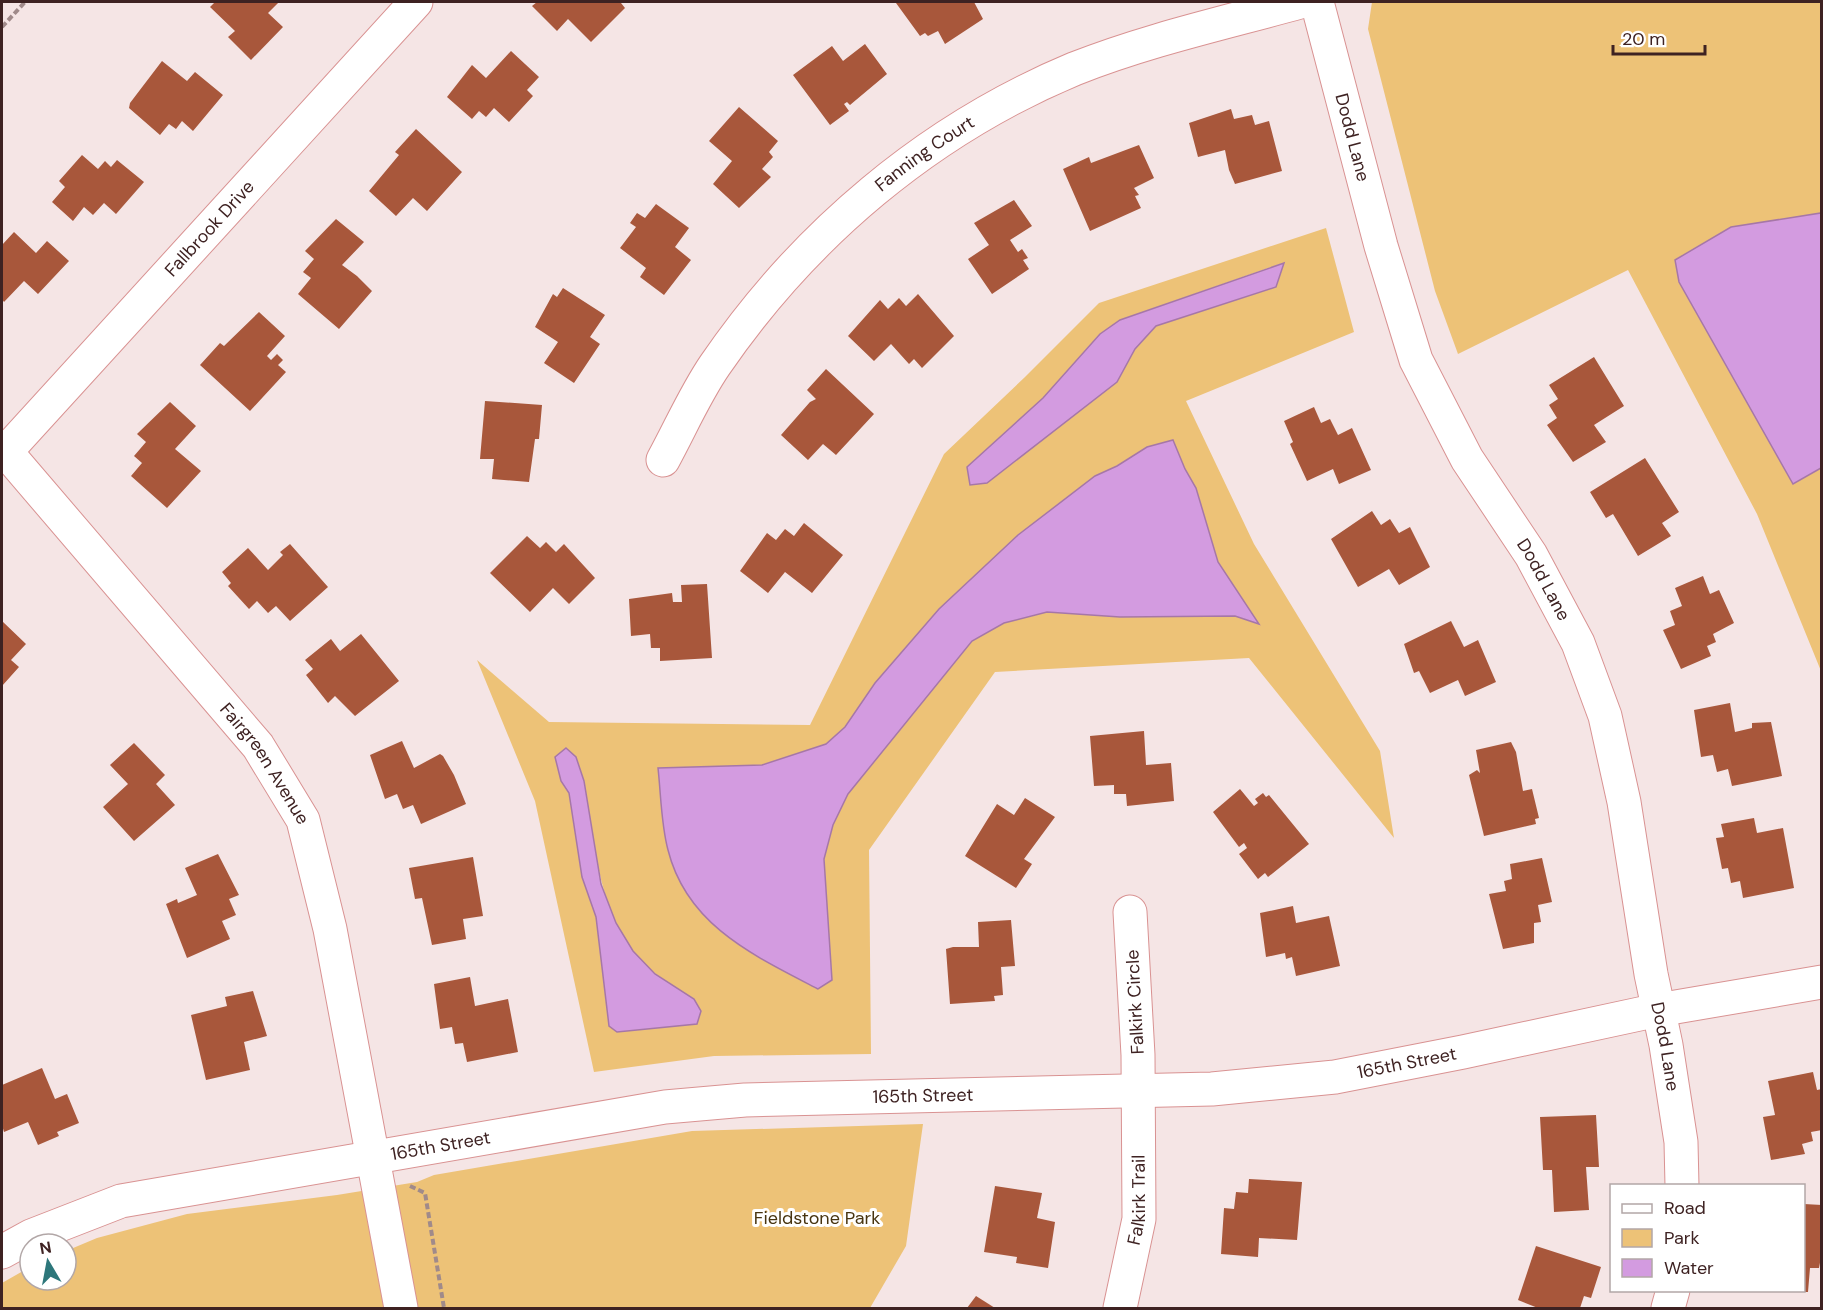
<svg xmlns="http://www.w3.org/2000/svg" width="1823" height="1310" font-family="'DM Sans',sans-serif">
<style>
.green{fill:#edc277;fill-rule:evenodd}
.water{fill:#d39be0;stroke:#a677a7;stroke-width:1.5}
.building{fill:#a8573b}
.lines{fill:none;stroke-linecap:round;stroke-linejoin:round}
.minor-casing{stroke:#d99292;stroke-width:35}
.path{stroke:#a08a8a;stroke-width:4;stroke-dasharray:6 3;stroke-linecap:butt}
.minor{stroke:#fff;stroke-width:33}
.labels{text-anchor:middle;stroke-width:6;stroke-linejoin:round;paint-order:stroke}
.street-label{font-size:18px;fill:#3e2222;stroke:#fff}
.park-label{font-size:18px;fill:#473410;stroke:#fff}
</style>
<rect width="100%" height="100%" fill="#f5e5e5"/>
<g class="green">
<polygon points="1372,2 1821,2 1821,213 1731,227 1675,260 1679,282 1793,484 1821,468 1821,671 1757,514 1628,270 1458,354 1435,291 1368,29"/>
<path d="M1326 228 1354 332 1186 401 1254 544 1380 751 1394 838 1249 658 995 672 869 850 871 1054 714 1056 594 1072 535 801 477 660 549 722 810 725 944 454 1025 377 1099 303ZM1283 263 1276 287 1156 326 1135 349 1117 382 987 482 970 485 1043 398 1100 334 1120 320ZM1117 466 1185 469 1196 488 1218 562 1258 624 1235 616 1120 617 1047 612 1004 623 972 641 848 794 833 825 824 859 832 980 658 768 762 765 826 744 845 727 875 683 1095 476ZM584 781C595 847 599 929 656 974 667 983 682 991 694 999L609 1026 596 917 582 877 569 793Z"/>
<polygon points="923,1124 906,1246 870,1308 2,1308 2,1283 30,1267 30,1280 66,1280 66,1251 97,1238 187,1214 337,1195 417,1182 434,1175 692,1131"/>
</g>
<g class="water">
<polygon points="1821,213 1821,468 1793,484 1679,282 1675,260 1731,227"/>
<polygon points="1284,263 1276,287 1156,326 1135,349 1117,382 987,483 970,485 967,467 1043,398 1100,334 1120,320"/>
<path d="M1173 440 1185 469 1196 488 1218 562 1259 624 1235 616 1120 617 1047 612 1004 623 972 641 848 794 833 825 824 859 832 980 818 989C755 956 687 926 668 850 661 824 661 795 658 768L762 765 826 744 845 727 875 683 939 609 1018 535 1095 476 1117 466 1147 447Z"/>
<polygon points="566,748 576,757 584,781 601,884 616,923 633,951 655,974 694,999 701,1011 697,1024 617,1032 609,1026 596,917 582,877 569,793 561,781 555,757"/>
</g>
<g class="building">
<polygon points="215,2 279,2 268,13 283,27 251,60 228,37 235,31 210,7"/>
<polygon points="537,2 622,2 621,3 625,8 591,42 568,19 557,31 532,6"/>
<polygon points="898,2 974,2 983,19 945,44 938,31 928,36 925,33 920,36 896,3"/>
<polygon points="865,44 887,74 850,105 847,102 844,104 849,111 830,125 793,75 832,46 843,61"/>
<polygon points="511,51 539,77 527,90 533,96 509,122 494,108 486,117 479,111 472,119 447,97 472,65 486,78"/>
<polygon points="162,61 187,81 195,72 223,95 193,131 182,121 176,129 169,124 160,135 129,108 130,103"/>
<polygon points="739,107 778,141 769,152 773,157 762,169 771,177 739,208 713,184 732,161 709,141"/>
<polygon points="1231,109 1234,119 1252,115 1255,125 1269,121 1282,171 1235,184 1229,170 1225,150 1198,157 1189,123"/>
<polygon points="416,129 462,172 427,211 413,198 396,216 369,191 399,155 395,152"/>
<polygon points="1139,145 1154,178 1134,188 1139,195 1135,196 1141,208 1090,231 1063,169 1089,157 1091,163"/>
<polygon points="82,155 98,169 105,161 111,167 117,160 144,182 116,214 104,203 93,215 84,207 73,221 52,202 65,187 59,181"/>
<polygon points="1014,200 1032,226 1010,240 1018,252 1022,249 1028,258 1023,260 1029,269 992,294 968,259 989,245 974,223"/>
<polygon points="656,204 689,228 675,247 691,260 664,295 640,277 646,268 620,248 636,227 630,223 637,213 645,218"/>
<polygon points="336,219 364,242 342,265 357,276 372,291 339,329 298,294 311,278 303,272 314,259 305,251"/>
<polygon points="14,232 36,253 47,241 69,261 38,294 24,281 4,302 2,299 2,245"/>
<polygon points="563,288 605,315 590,337 600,344 574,383 544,363 558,342 535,327 553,294 557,297"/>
<polygon points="918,294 954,336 922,368 914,359 909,364 891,344 874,361 848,336 880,300 888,309 899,298 906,306"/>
<polygon points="259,312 285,336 267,356 271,360 277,354 283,360 278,365 286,372 250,411 200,365 220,343 224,346"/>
<polygon points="1594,357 1624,406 1594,425 1606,442 1573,462 1547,425 1557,418 1549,405 1558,399 1549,385"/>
<polygon points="826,369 874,414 836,455 823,444 808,460 781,435 810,402 816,399 807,390"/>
<polygon points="485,401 542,405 539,439 535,439 529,482 492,479 494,459 480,459"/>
<polygon points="170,402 196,426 175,449 201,471 167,508 131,476 142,463 134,456 146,442 137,434"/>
<polygon points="1314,407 1321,423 1330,419 1338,435 1352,428 1371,470 1339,484 1333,469 1307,481 1290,444 1293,442 1284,421"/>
<polygon points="1645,458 1679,512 1662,523 1671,536 1638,556 1613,514 1606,518 1590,492"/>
<polygon points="1372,511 1381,525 1390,519 1399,533 1410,527 1430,567 1399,585 1389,569 1358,587 1331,539"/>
<polygon points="804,523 843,555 812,593 785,572 768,593 740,571 767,533 776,540 785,529 794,536"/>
<polygon points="527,536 540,548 546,542 556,552 564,544 595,578 569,604 553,588 530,612 490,573"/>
<polygon points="290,544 328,587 290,621 276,606 268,613 257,601 249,609 228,586 231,583 222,572 248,548 268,570 283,555 280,552"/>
<polygon points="1703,576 1710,594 1719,590 1734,623 1713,634 1716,642 1707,646 1711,656 1681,669 1663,630 1675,625 1670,611 1682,606 1675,588"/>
<polygon points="707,584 712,658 660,661 660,648 651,648 650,634 631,636 629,599 672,593 673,602 682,602 681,585"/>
<polygon points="2,621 26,644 11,660 19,667 2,686"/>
<polygon points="1451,621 1464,647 1478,640 1496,682 1465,696 1458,680 1430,693 1419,671 1414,673 1404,644"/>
<polygon points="361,634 399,681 355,716 335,696 328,703 306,675 313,669 305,660 331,639 340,651"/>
<polygon points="1730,703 1735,732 1752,728 1752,723 1771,722 1782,776 1732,786 1728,769 1717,772 1713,755 1701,757 1694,710"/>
<polygon points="1144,731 1146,765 1171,763 1174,801 1127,806 1126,794 1114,794 1114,785 1094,786 1090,736"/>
<polygon points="402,741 414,768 440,754 443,756 454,775 466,804 421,824 413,805 403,809 397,794 385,799 370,755"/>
<polygon points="1511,742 1516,752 1523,791 1532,789 1539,818 1535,819 1536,824 1484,836 1469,775 1477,770 1480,773 1476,750"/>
<polygon points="134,743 165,775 156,784 175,805 134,841 103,807 128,784 110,765"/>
<polygon points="1240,789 1254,806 1258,803 1255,799 1263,793 1266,797 1269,795 1309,844 1268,877 1265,873 1258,879 1239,854 1247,848 1244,843 1239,847 1213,812"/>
<polygon points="1025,798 1055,817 1024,859 1032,864 1016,888 965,856 997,804 1014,815"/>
<polygon points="1754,818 1757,833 1783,828 1794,888 1743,898 1740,881 1731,883 1728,868 1722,869 1716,838 1724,837 1721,824"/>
<polygon points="218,854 239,895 229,899 236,915 222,921 230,939 187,958 166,904 177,899 178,903 197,895 185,868"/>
<polygon points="473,857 483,916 463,919 466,939 432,945 422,898 415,899 409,868"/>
<polygon points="1542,858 1552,902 1538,905 1541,922 1534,923 1534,943 1503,949 1489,894 1506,891 1504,881 1512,879 1510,864"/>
<polygon points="1293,906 1296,923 1329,916 1340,966 1296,976 1292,957 1286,959 1285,953 1266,957 1260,913"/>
<polygon points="1011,920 1015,966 1001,967 1003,995 994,996 995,1001 950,1004 946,949 953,947 979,947 978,922"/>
<polygon points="470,977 475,1006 508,999 518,1052 467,1062 463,1043 455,1044 452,1027 440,1029 434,984"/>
<polygon points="253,991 267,1036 244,1042 250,1070 206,1080 191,1015 227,1006 225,997"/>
<polygon points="42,1068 55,1099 67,1094 79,1123 57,1132 59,1136 38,1145 28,1122 4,1132 2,1125 2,1085"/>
<polygon points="1813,1072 1817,1090 1822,1089 1822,1130 1811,1132 1813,1141 1802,1144 1805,1154 1771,1160 1763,1117 1775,1115 1768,1081"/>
<polygon points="1596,1115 1599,1167 1586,1167 1589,1210 1554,1212 1552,1170 1543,1170 1540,1117"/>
<polygon points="1249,1179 1302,1182 1297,1240 1259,1238 1258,1257 1221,1254 1224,1208 1234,1209 1236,1192 1248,1193"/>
<polygon points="995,1186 1042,1193 1037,1218 1055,1222 1048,1268 1016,1263 1017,1257 984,1252"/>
<polygon points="1804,1204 1822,1205 1822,1252 1819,1268 1810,1268 1808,1292 1804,1292"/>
<polygon points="1536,1246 1601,1267 1591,1298 1584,1296 1580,1308 1538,1308 1518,1300"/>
<polygon points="976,1296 995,1308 967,1308"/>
</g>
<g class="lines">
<g class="minor-casing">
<g id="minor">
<path id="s1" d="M1317 2 1381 246 1416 360 1467 459 1531 555 1578 643 1605 716 1624 802 1651 974 1666 1045 1681 1142 1682 1186"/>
<path id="s2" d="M2 447 258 746 303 820 330 929 401 1308"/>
<path id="s3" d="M2 456 416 2"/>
<path id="s4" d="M663 460C680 429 695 394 715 365 804 235 928 130 1074 69 1147 40 1224 23 1300 2"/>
<path id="s5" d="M2 1252 31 1236 121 1201 665 1107 745 1100 1212 1089 1335 1077 1463 1052 1658 1010 1822 982"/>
<path id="s6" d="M1120 1308 1139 1219 1138 1055 1130 912"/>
<polyline points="1668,1308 1673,1290"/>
</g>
</g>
<g class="path">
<polyline points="2,27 25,2"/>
<polyline points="410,1186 425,1193 444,1308"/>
</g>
<use href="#minor" class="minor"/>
</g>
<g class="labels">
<g class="street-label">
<text dy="6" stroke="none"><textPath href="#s1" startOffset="140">Dodd Lane</textPath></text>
<text dy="6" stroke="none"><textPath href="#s4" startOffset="408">Fanning Court</textPath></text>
<text dy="6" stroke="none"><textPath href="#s3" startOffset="308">Fallbrook Drive</textPath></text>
<text dy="6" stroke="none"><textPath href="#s1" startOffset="626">Dodd Lane</textPath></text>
<text dy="6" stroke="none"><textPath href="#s2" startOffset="412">Fairgreen Avenue</textPath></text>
<text transform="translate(1135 1002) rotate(-93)" y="6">Falkirk Circle</text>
<text dy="6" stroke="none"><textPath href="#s1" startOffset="1112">Dodd Lane</textPath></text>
<text dy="6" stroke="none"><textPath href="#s5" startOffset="1426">165th Street</textPath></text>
<text dy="6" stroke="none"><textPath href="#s5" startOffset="940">165th Street</textPath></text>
<text dy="6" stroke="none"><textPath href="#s5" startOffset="454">165th Street</textPath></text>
<text dy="6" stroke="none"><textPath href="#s6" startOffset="110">Falkirk Trail</textPath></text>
</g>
<g class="park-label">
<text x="817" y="1224">Fieldstone Park</text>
</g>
</g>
<rect width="1823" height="1310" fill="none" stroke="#3e2222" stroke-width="6"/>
<rect x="1610" y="1184" width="195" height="108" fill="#ffffff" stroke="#b2a7a7" stroke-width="1.5"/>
<rect x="1622" y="1204" width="30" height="9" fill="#ffffff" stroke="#b2a7a7" stroke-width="1.5"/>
<text x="1664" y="1214" font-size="18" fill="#3e2222">Road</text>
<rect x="1622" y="1229" width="30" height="18" fill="#edc277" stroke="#b2a7a7" stroke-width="1.5"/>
<text x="1664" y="1244" font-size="18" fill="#3e2222">Park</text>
<rect x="1622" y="1259" width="30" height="18" fill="#d39be0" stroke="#b2a7a7" stroke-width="1.5"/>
<text x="1664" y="1274" font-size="18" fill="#3e2222">Water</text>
<g transform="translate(48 1262) rotate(350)"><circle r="28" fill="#ffffff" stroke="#b2a7a7" stroke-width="1.5"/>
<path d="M0-4.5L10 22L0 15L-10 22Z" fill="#2d777b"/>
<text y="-9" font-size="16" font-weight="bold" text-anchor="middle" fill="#3e2222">N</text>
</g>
<path d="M1613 45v9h92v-9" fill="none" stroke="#3e2222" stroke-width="3"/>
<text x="1622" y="45" font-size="18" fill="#3e2222" stroke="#ffffff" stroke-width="4.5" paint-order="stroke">20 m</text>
</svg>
